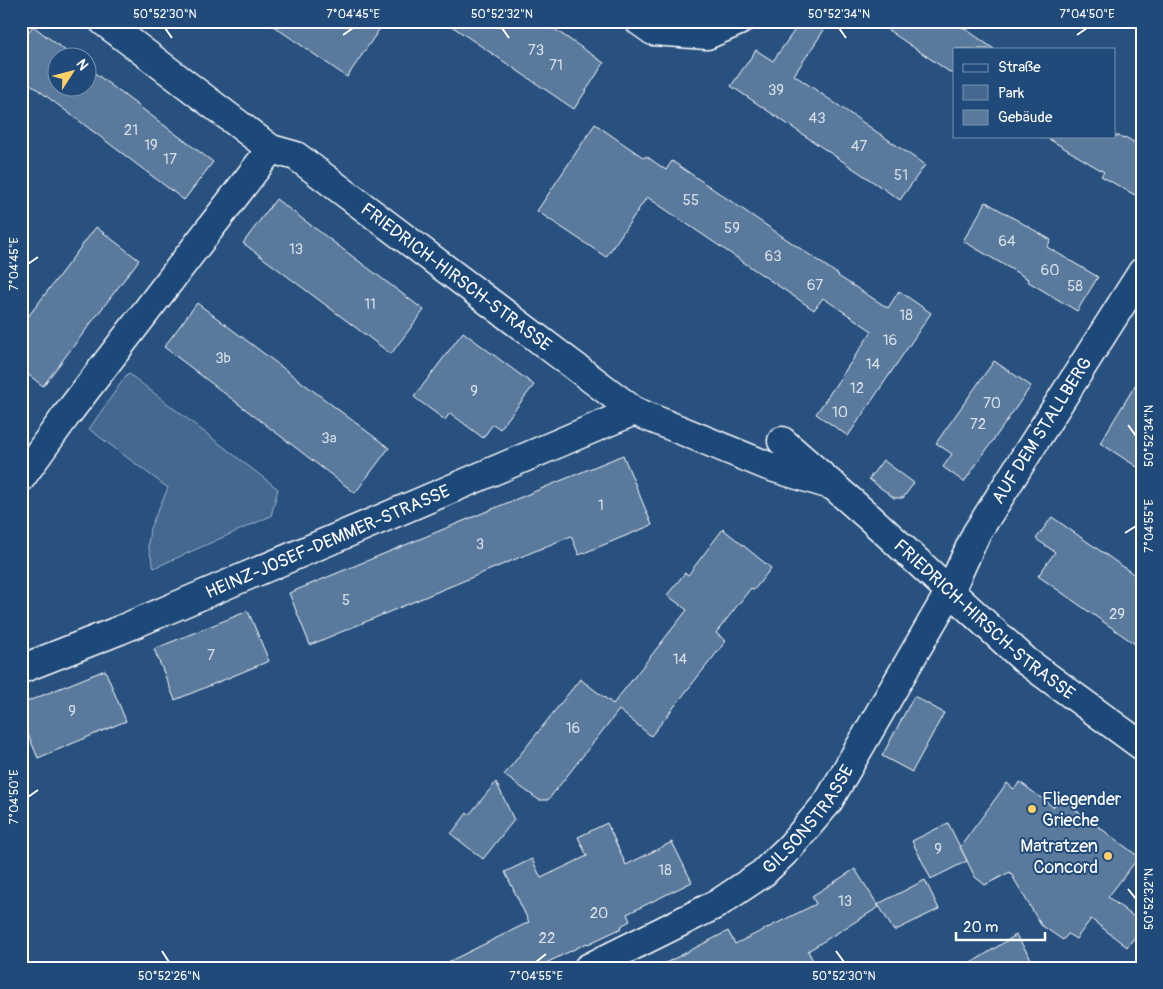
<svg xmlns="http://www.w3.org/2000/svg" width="1163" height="989" font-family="Pangolin,sans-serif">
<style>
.green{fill:#446890;stroke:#a2b4c8}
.building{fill:#5a7a9d;stroke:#fff}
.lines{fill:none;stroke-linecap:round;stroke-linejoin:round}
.minor-casing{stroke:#fff;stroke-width:31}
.minor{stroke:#1f4a7a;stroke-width:28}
.ticks{fill:none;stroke:#fff;stroke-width:2}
.poi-dot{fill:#ffd166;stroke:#1f4a7a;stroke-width:2}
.labels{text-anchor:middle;stroke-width:4;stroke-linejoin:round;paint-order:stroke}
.number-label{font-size:15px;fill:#d6dee6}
.street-label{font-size:18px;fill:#fff;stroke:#1f4a7a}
.poi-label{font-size:18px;fill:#fff;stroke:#1f4a7a;text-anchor:start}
.neatline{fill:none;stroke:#fff;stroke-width:2}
.ticks-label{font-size:12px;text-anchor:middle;fill:#fff}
</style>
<rect width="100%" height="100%" fill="#28517f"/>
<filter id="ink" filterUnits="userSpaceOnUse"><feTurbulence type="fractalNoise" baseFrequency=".02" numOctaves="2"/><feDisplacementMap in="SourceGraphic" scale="10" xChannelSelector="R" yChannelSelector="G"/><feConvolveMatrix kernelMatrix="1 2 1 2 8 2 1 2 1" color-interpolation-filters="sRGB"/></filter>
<g filter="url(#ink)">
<polygon class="green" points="128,373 278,489 271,516 154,568 148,545 150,528 168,488 89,429"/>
<g class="building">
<polygon points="266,21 385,21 347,77"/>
<polygon points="444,21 539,21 549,28 550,26 604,63 574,109"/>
<polygon points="801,21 830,21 794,75 925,165 900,200 731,86 756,50 773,61"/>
<polygon points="875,21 954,21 994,49 954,49 954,75"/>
<polygon points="33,26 75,58 58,58 58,88 88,88 88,68 213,162 184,200 21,77 21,42"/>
<polygon points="595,124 644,158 646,156 666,170 672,161 839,275 838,276 888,308 899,291 931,313 848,436 816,414 872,331 823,298 814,310 647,197 606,257 537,211"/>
<polygon points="1044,136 1119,136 1123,139 1125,137 1142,147 1142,199 1101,176 1104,172"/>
<polygon points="276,199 424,310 391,354 243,243"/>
<polygon points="986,202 1051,240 1047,247 1098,277 1077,311 1027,281 1028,279 963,241"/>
<polygon points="96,227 139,260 43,386 21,369 21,326"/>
<polygon points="197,303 389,448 355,493 164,347"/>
<polygon points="463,332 534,385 500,429 493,424 483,438 450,413 445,420 414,397"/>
<polygon points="994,361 1031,386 964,482 943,467 952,454 936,443"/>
<polygon points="1142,374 1142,470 1100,443"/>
<polygon points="623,455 652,525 579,555 571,536 310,645 289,593"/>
<polygon points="883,460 914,483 903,498 894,498 869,479"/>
<polygon points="1052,517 1142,580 1142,649 1038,576 1055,552 1036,539"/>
<polygon points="723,529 771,568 754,590 751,588 716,633 726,641 651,736 619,710 548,800 539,800 504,775 580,679 613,704 687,610 667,595 685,573 688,575"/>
<polygon points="248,611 269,661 175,700 154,649"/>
<polygon points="105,670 126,721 38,758 21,718 21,704"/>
<polygon points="914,696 944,713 912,772 882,756"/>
<polygon points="496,782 514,820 483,859 451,834 467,813 469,815"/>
<polygon points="1020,782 1053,807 1060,798 1139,857 1108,897 1142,923 1142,928 1127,947 1091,919 1076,939 1068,934 1063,940 1041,925 1010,872 985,885 975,877 960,847 1007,783 1014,789"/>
<polygon points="607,823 626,865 672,842 692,882 627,914 630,921 621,926 622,928 588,944 587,943 536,968 436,968 529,922 505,872 532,859 541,878 587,856 578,837"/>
<polygon points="948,823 967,861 931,879 912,841"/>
<polygon points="855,869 879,907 808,951 817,968 656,968 728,931 735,944 816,904 812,896"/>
<polygon points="925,880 939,909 894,931 878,904"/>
<polygon points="1016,935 1037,968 963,968"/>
</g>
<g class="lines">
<g class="minor-casing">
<g id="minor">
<path id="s1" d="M103 21 271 149 296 156 634 411 768 466 834 486"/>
<polyline points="639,21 653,31 707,35 739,21"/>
<path id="s2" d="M782 441 870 518 1026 661 1142 746"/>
<polyline points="21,478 65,417 271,149"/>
<path id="s3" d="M21 669 120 630 634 411"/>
<path id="s4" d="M588 968 717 904 763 873 790 847 828 802 950 591 976 534 1142 272"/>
</g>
</g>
<use href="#minor" class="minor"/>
</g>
</g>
<path class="ticks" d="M165 28 172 38M502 28 509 38M839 28 846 38M343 35 353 28M1077 35 1087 28M28 264 38 257M1128 425 1136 436M1125 533 1136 526M28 797 38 790M1128 889 1136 899M162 951 169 962M836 951 844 962M536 962 546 954"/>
<g class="poi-dot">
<circle cx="1032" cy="809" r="5"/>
<circle cx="1108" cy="856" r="5"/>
</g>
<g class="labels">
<g class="number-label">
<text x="536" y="55">73</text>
<text x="556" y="70">71</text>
<text x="776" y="95">39</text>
<text x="817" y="123">43</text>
<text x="131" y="135">21</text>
<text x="151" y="150">19</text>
<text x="859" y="151">47</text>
<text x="170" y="164">17</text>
<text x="901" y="180">51</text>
<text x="691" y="205">55</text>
<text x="732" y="233">59</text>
<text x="1007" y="246">64</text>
<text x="296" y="254">13</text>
<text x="773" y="261">63</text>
<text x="1050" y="275">60</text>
<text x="815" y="290">67</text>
<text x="1075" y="291">58</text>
<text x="370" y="309">11</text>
<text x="906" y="320">18</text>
<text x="890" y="345">16</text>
<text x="223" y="363">3b</text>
<text x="873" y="369">14</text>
<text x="857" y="393">12</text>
<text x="474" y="396">9</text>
<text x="992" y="408">70</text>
<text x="840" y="417">10</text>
<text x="978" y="429">72</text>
<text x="329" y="443">3a</text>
<text x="601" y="510">1</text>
<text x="480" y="549">3</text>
<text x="346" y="605">5</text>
<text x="1117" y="619">29</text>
<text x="211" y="660">7</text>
<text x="680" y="664">14</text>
<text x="72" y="716">9</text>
<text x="573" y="733">16</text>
<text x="938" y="854">9</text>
<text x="665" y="875">18</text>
<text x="845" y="906">13</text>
<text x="599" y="918">20</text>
<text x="547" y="943">22</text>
</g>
<g class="street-label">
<text dy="6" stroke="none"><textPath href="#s1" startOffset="438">FRIEDRICH-HIRSCH-STRASSE</textPath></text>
<text dy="6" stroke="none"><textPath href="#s4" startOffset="725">AUF DEM STALLBERG</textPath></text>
<text dy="6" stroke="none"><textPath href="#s3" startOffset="332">HEINZ-JOSEF-DEMMER-STRASSE</textPath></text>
<text dy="6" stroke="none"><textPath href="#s2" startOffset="270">FRIEDRICH-HIRSCH-STRASSE</textPath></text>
<text dy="6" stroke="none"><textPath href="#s4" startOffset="270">GILSONSTRASSE</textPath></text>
</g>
<g class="poi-label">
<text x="1042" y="805">Fliegender<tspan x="1042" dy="21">Grieche</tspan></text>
<text x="1098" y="852" text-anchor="end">Matratzen<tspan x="1098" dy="21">Concord</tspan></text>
</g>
</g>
<rect width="1163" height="989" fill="none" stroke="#1f4a7a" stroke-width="55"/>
<rect x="953" y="48" width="162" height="90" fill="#1f4a7a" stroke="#7992af"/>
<rect x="963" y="64" width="25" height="8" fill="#1f4a7a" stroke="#7992af"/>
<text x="998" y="72" font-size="15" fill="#ffffff">Straße</text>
<rect x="963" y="85" width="25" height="15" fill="#446890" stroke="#7992af"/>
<text x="998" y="98" font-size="15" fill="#ffffff">Park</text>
<rect x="963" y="110" width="25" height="15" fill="#5a7a9d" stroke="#7992af"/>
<text x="998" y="122" font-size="15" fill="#ffffff">Gebäude</text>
<g transform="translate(72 72) rotate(54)"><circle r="24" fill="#1f4a7a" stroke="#7992af"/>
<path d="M0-4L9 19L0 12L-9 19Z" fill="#ffd166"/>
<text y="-8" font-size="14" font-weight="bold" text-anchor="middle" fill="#ffffff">N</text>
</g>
<path d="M956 932v8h89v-8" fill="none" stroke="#ffffff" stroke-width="2.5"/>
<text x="963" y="932" font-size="15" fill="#ffffff" stroke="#1f4a7a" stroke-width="4" paint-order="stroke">20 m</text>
<rect x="28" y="28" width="1108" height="934" class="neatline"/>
<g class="ticks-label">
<text x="165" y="18">50°52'30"N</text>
<text x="353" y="18">7°04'45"E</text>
<text x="502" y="18">50°52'32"N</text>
<text x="839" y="18">50°52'34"N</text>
<text x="1087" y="18">7°04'50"E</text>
<text transform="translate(14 264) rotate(-90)" y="4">7°04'45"E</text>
<text transform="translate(1149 436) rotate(-90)" y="4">50°52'34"N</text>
<text transform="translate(1149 526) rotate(-90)" y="4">7°04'55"E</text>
<text transform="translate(14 797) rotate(-90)" y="4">7°04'50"E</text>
<text transform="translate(1149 899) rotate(-90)" y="4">50°52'32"N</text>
<text x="169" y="980">50°52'26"N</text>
<text x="536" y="980">7°04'55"E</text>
<text x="844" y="980">50°52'30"N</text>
</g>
</svg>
